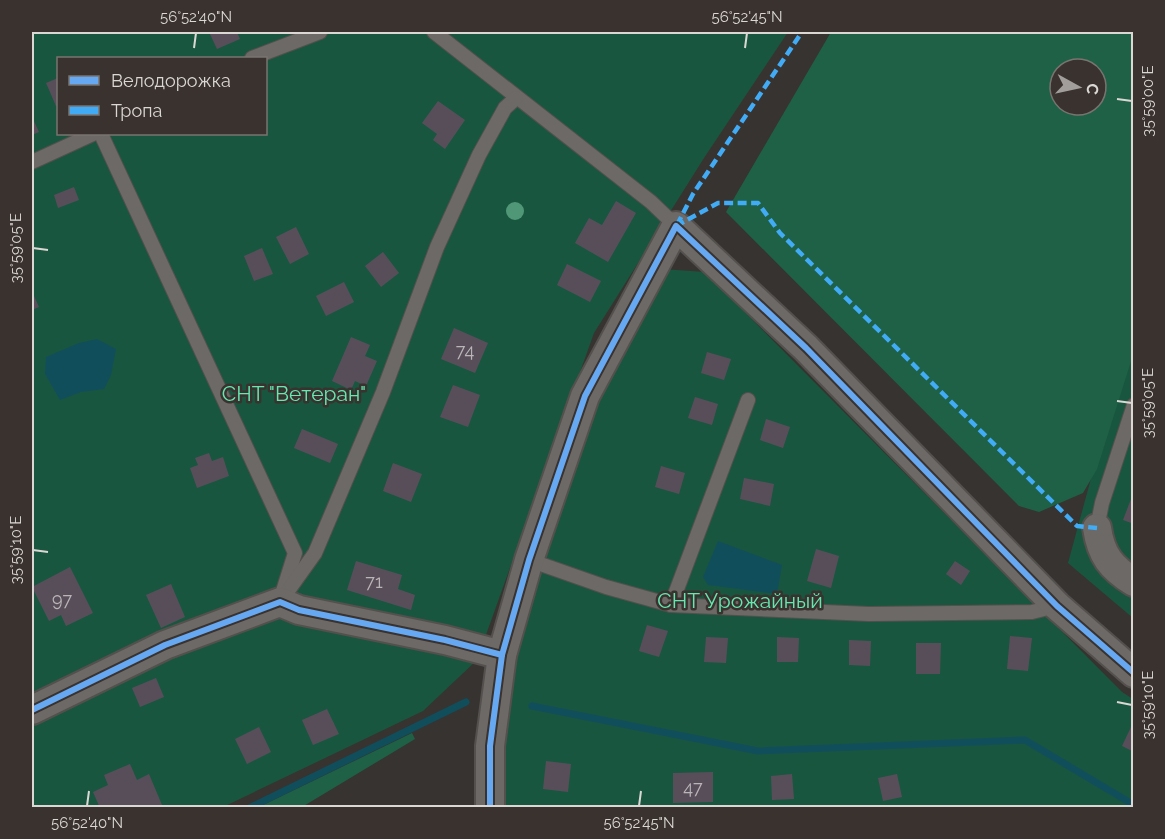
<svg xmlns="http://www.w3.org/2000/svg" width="1165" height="839" font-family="Raleway,sans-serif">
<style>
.green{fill:#19563f;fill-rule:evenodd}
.forest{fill:#1e6147;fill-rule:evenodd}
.water{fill:#114e5c}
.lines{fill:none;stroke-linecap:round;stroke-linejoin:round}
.stream{stroke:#114e5c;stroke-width:7}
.building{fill:#584e5a}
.lane-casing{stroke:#53504e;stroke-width:16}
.street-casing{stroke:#53504e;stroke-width:32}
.lane{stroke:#6c6967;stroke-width:14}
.street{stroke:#6c6967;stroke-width:28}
.quiet{stroke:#42abf6;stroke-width:4.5;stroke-dasharray:9 4.5;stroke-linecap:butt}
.cycleway-casing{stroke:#39322e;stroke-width:10}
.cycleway{stroke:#66a8f1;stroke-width:6}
.tree{fill:#4f9777}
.ticks{fill:none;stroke:#dbd7d4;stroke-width:2}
.labels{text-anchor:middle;stroke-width:5;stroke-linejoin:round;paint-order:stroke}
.number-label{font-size:18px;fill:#bab5b6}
.park-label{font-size:21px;fill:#64e8b0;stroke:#39322e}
.neatline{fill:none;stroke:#dbd7d4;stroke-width:2}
.ticks-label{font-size:15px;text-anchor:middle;fill:#dbd7d4}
</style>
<rect width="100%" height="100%" fill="#363331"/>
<g class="green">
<path d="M32 32H788L704 158 594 333 477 660 423 711 223 807H32ZM58 58H266V134H58Z"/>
<polygon points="662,269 705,272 1122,692 1133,699 1133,807 503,808 505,666 591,400"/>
<polygon points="1133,324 1133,618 1068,563"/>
</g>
<g class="forest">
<path d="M831 32H1133V355L1097 469 1083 493 1039 512 1019 506 726 212ZM1060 69H1096V105H1060Z"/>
<polygon points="412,733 415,739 302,807 259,807"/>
</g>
<g class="water">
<polygon points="97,339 116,349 111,375 104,389 81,392 60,400 45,374 46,357 79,343"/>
<polygon points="718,541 782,565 777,594 708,585 703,577"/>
</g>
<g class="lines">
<g class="stream">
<polyline points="532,706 758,751 1025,740 1134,805"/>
<polyline points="249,808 466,702"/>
</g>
</g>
<g class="building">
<polygon points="209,32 237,32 240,39 217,49"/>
<polygon points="58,78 58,105 56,106 46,83"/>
<polygon points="438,101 465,120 445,149 433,140 437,134 422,123"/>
<polygon points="32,117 39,132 32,135"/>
<polygon points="74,187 79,200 58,208 54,195"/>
<polygon points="616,201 636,213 608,262 575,243 589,218 602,225"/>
<polygon points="296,227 309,254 290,264 276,237"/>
<polygon points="262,248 273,274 254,281 244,256"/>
<polygon points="383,252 399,273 381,287 365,266"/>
<polygon points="567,264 601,281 590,302 557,285"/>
<polygon points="344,282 354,302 326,316 316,296"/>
<polygon points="34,296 39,307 32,310 32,297"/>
<polygon points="454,328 488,343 475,373 441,359"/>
<polygon points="351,337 370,345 365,356 377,361 366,386 355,381 351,390 332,381"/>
<polygon points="707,352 731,359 724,380 701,373"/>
<polygon points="453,385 480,395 468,427 440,417"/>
<polygon points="695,397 718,404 712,425 688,418"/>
<polygon points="766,419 790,427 783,448 760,440"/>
<polygon points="302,429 338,444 330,463 294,448"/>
<polygon points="209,453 212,461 223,457 229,476 197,488 190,468 198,465 195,458"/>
<polygon points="393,463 422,474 411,502 383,491"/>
<polygon points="661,466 685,473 679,494 655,487"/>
<polygon points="744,478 774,484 770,506 740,499"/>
<polygon points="1131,499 1134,500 1134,524 1123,520"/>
<polygon points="816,549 839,556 831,588 807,581"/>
<polygon points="356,561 402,575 398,589 415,595 411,610 347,590"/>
<polygon points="955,561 970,571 961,585 946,574"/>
<polygon points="70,567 93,613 66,626 61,615 49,621 32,587"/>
<polygon points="171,584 185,617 161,628 146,595"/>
<polygon points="647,625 668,631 659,657 639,651"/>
<polygon points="1010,636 1032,638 1028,671 1007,669"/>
<polygon points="706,637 728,638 726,663 704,662"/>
<polygon points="777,637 799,638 798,662 777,662"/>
<polygon points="849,640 871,641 870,666 849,665"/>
<polygon points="916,643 941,643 940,674 916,674"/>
<polygon points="156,678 164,697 140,707 132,688"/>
<polygon points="327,709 339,734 313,745 302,720"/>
<polygon points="259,727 271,752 247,764 235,739"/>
<polygon points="1131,727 1134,728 1134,752 1122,746"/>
<polygon points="546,761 571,764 568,792 543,789"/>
<polygon points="130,764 137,780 149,774 162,805 156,808 100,808 93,792 108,785 104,775"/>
<polygon points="713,772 713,802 673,803 673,773"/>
<polygon points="792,774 794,799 772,800 771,776"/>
<polygon points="897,774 902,797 883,801 878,778"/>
</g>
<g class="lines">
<g class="lane-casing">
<g id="lane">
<polyline points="434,32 651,202 676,226"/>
<polyline points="252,58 320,32"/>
<polyline points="101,134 295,553 283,591"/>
<polyline points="32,162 93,134"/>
<polyline points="1097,528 1102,503 1134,405"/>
<polyline points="529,560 606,587 671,605 869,614 1032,612 1056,606"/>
<polyline points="280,602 315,553 383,392 437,247 479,155 505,108 516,98"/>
<polyline points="671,605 748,400"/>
</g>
</g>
<g class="street-casing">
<g id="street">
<path d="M1097 528C1101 555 1111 568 1134 582"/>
<polyline points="32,710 165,645 280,602 299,610 445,640 502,655"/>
<polyline points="490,808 490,746 502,655 529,560 585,396 676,226 806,348 1057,606 1134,673"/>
</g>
</g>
<use href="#lane" class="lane"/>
<use href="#street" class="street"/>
<g class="quiet">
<polyline points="677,225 693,194 802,32"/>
<polyline points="676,226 718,203 758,203 780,233 1077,526 1097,528"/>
</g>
<g class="cycleway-casing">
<g id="cycleway">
<polyline points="32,710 165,645 280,602 299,610 445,640 502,655"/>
<polyline points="490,808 490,746 502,655 529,560 585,396 676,226 806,348 1057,606 1134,673"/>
</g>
</g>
<use href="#cycleway" class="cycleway"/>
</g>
<circle class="tree" cx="515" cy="211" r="9"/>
<path class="ticks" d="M194 48 196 33M745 48 747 33M1117 99 1132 101M33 248 48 250M1117 401 1132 403M33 550 48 552M1117 702 1132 705M87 806 89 791M639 806 641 791"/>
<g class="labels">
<g class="number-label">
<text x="465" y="357">74</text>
<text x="374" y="588">71</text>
<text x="62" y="606">97</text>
<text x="693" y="794">47</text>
</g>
<g class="park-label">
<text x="294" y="401">СНТ "Ветеран"</text>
<text x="740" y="608">СНТ Урожайный</text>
</g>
</g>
<rect width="1165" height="839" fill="none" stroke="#39322e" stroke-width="66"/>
<rect x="57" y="57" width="210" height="78" fill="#39322e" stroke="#7a7470" stroke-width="1.5"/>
<rect x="69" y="76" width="30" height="9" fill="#66a8f1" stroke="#7a7470" stroke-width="1.5"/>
<text x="111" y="87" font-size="18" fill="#dbd7d4">Велодорожка</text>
<rect x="69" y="106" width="30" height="9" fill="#42abf6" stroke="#7a7470" stroke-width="1.5"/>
<text x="111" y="117" font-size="18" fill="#dbd7d4">Тропа</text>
<g transform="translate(1078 87) rotate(98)"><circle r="28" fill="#39322e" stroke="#7a7470" stroke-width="1.5"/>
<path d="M0-4.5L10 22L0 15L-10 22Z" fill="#a19e9b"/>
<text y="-9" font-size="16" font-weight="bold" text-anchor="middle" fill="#dbd7d4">С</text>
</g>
<rect x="33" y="33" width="1099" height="773" class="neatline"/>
<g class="ticks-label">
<text x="196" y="22">56°52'40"N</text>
<text x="747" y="22">56°52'45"N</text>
<text transform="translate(1148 101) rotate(-90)" y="5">35°59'00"E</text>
<text transform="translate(16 248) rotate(-90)" y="5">35°59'05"E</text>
<text transform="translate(1148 403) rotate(-90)" y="5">35°59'05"E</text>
<text transform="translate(16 550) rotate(-90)" y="5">35°59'10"E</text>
<text transform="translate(1148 705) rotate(-90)" y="5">35°59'10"E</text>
<text x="87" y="828">56°52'40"N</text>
<text x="639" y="828">56°52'45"N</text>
</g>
</svg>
